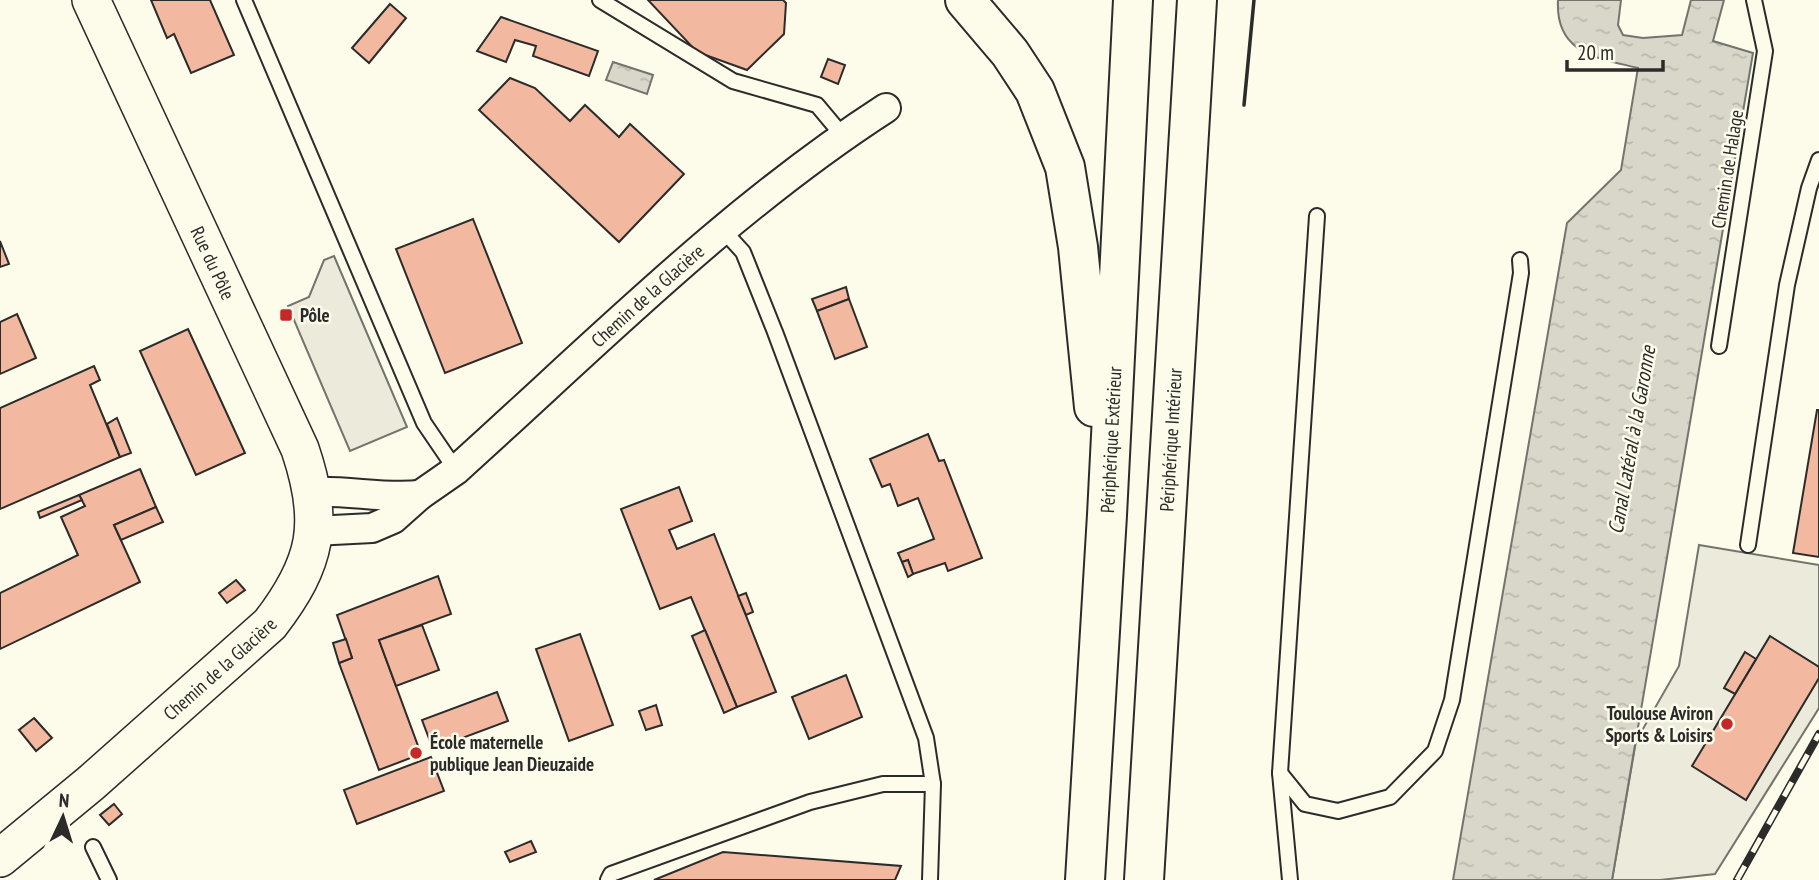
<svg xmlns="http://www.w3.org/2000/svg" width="1819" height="880" font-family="'PT Sans Narrow',sans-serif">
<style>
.green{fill:#ecebdb;stroke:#74746e;stroke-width:2}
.parking{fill:#eceadb;stroke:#74746e;stroke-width:2}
.water{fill:url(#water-ripples);stroke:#74746e;stroke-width:2}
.building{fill:#f2b8a0;stroke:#2b2b2b;stroke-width:2}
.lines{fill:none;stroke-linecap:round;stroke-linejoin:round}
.service-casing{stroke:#2b2b2b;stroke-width:18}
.minor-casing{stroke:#2b2b2b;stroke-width:32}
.tertiary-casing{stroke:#2b2b2b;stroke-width:40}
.motorway-casing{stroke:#2b2b2b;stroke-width:42}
.service{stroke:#fdfbea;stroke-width:14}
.minor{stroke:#fdfbea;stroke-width:28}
.tertiary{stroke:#fdfbea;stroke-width:37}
.motorway{stroke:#fdfbea;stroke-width:38}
.rail-casing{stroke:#2b2b2b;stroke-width:8}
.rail{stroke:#fdfbea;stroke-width:5;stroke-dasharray:16;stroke-linecap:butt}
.wall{stroke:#2b2b2b;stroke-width:3.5}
.poi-dot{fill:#c62828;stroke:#fdfbea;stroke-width:2.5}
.labels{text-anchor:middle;stroke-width:5;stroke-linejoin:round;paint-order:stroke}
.street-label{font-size:19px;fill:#2b2b2b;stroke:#fdfbea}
.poi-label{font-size:19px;font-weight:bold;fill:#2b2b2b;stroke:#fdfbea;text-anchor:start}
.water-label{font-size:21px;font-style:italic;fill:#2b2b2b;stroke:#fdfbea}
</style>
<defs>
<pattern id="water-ripples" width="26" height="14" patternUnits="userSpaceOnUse" patternTransform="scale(1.75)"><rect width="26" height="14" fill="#d8d7c9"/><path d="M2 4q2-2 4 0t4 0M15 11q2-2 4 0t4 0" fill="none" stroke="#bab9ad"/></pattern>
</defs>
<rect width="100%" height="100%" fill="#fdfbea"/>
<polygon class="green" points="1699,545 1819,565 1819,708 1715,874 1660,880 1612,880 1636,741 1679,666"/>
<polygon class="parking" points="334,256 407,427 350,451 288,306 309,297 324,260"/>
<g class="water">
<path d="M1558 0H1621L1618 25 1623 35 1643 38 1682 35 1691 0H1724L1713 41 1753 53 1612 880H1453L1567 223 1621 170 1638 68C1598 58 1555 54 1558 0Z"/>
<polygon points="613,62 653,75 647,94 606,80"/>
</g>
<g class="building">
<polygon points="151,0 210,0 234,55 191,73 174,34 167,38"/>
<polygon points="648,0 783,0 786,3 784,34 747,70 697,52"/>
<polygon points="390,4 406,18 369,63 352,48"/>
<polygon points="501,17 598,51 589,76 533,56 536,46 515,40 506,62 477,51"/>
<polygon points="828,59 845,65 838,84 821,77"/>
<polygon points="510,78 535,88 570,121 585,105 619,137 630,124 684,174 619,242 479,110"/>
<polygon points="473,219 522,343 445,373 396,249"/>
<polygon points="0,241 9,264 0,267"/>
<polygon points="846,287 849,299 817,311 812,299"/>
<polygon points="849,299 867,347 835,359 817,311"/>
<polygon points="17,314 36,358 0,374 0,322"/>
<polygon points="188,329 245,453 196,475 140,351"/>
<polygon points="94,366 100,380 90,385 120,457 0,509 0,408"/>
<polygon points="1817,410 1819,410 1819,557 1793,553"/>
<polygon points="117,418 131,453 120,457 107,424"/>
<polygon points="928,434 939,461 944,460 982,558 948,571 945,563 913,574 908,560 902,562 898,553 934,539 918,498 898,506 890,484 882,487 870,459"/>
<polygon points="140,469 156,507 114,525 140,582 0,649 0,593 78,555 61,517 85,506 79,495"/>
<polygon points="679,487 692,521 669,530 677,549 714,534 776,692 737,707 691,597 660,609 621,509"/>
<polygon points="79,495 82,500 40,518 38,512"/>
<polygon points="156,507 163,522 121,540 114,525"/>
<polygon points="908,560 913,574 908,577 902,562"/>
<polygon points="438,576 451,614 379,640 421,754 379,770 339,663 352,658 337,615"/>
<polygon points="236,580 245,590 227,603 219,593"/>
<polygon points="746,593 753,612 746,615 738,596"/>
<polygon points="422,625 439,670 396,686 379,640"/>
<polygon points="705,630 737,707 724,713 692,636"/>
<polygon points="580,634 613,725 569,741 536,649"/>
<polygon points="1770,636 1819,667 1819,678 1746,800 1692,766"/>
<polygon points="346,639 352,658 339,663 333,643"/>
<polygon points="1745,652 1756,659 1735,694 1724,688"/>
<polygon points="846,675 862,717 809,739 792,697"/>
<polygon points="497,692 508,721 433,749 422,720"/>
<polygon points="656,705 662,725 646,730 639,711"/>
<polygon points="34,718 52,738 36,751 19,730"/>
<polygon points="431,757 444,791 357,824 344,790"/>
<polygon points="114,804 122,814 109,825 100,815"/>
<polygon points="531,841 536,852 510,862 505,852"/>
<polygon points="723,852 901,866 895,880 654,880"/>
</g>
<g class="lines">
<g class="service-casing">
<g id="service">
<polyline points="244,0 424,423 456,470"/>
<polyline points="600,0 733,81 817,105 843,136"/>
<polyline points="722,229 743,252 775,332 926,738 933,784 930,880"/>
<polyline points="1719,346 1765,51 1754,0"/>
<polyline points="1748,545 1787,285 1809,188 1819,160"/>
<polyline points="1280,773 1305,804 1338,811 1390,797 1435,751 1452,700 1521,273 1520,260"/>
<polyline points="93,847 109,880"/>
<polyline points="608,880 611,874 810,802 883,784 933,784"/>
<polyline points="1290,880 1280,773 1317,216"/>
</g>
</g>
<g class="minor-casing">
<g id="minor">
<path d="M312 492C349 490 383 499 420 495"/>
<path id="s1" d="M314 531 372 528 393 519 420 495 456 470C595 345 728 210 886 108"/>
</g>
</g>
<g class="tertiary-casing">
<g id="tertiary">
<path id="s2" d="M0 858 91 783 270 624C317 563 325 523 300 449L91 0"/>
</g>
</g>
<g class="motorway-casing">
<g id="motorway">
<polyline points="965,0 1010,53 1035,91 1065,167 1078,247 1094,407"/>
<path id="s3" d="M1085 880 1107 515 1133 0"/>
<path id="s4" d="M1144 880 1197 0"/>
</g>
</g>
<use href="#service" class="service"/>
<use href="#minor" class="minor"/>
<use href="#tertiary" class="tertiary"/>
<use href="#motorway" class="motorway"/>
<g class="rail-casing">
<polyline id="rail" points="1737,880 1819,734"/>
</g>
<use href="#rail" class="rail"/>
<polyline class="wall" points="1244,105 1254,0"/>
</g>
<g class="poi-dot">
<rect x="279" y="308" width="14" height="14" rx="3.5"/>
<circle cx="1727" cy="724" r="7"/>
<circle cx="416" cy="753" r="7"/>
</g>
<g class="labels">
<g class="street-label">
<text transform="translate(1727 169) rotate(-81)" y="7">Chemin de Halage</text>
<text transform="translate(213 263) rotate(65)" y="7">Rue du Pôle</text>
<text dy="7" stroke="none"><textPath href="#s1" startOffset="420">Chemin de la Glacière</textPath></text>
<text dy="7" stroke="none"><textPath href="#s3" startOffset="441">Périphérique Extérieur</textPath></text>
<text dy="7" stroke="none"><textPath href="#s4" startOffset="441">Périphérique Intérieur</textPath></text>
<text dy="7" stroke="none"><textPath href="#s2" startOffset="290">Chemin de la Glacière</textPath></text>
</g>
<g class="poi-label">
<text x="300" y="322">Pôle</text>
<text x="1713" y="720" text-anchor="end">Toulouse Aviron<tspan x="1713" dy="22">Sports &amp; Loisirs</tspan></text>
<text x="430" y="749">École maternelle<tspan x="430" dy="22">publique Jean Dieuzaide</tspan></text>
</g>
<g class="water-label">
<text transform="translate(1632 440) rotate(-80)" y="7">Canal Latéral à la Garonne</text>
</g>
</g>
<g transform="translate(63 817) rotate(4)" stroke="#fdfbea" stroke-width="5" paint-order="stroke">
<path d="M0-5L12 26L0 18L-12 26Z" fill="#2b2b2b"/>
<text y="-10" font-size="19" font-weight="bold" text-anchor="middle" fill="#2b2b2b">N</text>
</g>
<path d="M1567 60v10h96v-10" fill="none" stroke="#2b2b2b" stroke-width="3.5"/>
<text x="1577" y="60" font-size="21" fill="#2b2b2b" stroke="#fdfbea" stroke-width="5" paint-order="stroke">20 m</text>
</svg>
